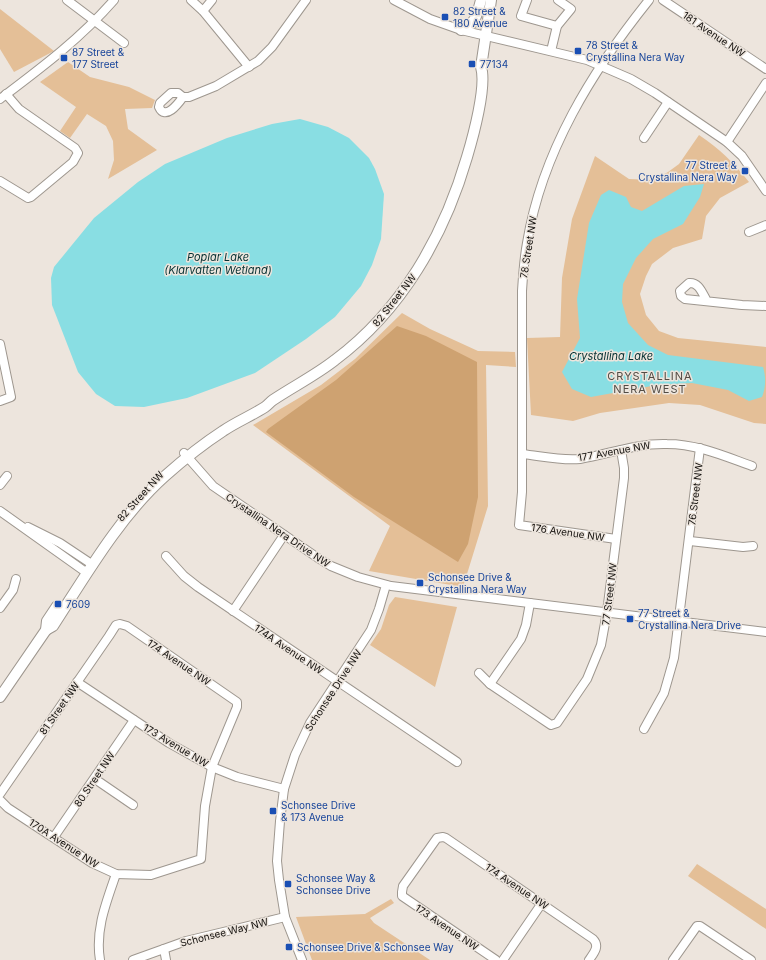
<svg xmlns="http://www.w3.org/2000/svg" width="766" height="960" font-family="Inter,sans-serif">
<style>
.green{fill:#e4bf97}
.forest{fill:#cea271}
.water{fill:#89dee3}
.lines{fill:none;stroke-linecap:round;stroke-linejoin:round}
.minor-casing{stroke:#9e978f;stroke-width:10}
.major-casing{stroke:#9e978f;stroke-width:12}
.minor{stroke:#fff;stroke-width:8}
.major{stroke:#fff;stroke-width:10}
.transit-dot{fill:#1a4fb4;stroke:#ede5dd;stroke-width:1.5}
.labels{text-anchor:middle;stroke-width:3;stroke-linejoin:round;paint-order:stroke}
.transit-label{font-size:10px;fill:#164399;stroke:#ede5dd;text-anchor:start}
.street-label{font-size:10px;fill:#13100d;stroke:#ede5dd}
.water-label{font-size:11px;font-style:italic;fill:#053133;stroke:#ede5dd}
.neighbourhood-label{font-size:11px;letter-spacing:1px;fill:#524c45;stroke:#ede5dd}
</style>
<rect width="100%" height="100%" fill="#ede5dd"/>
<g class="green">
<polygon points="0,9 54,51 14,72 0,49"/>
<polygon points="68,62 90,77 129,87 155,100 152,108 125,109 128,129 157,150 108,179 114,160 113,141 106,126 87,114 70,138 60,131 76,107 40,82"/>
<path d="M699 135C720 149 733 162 749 182L720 198 706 216 702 239 673 248 652 264 646 276 640 294 646 315 659 331 678 338 766 347V424L754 423 700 405 669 403 600 413 573 421 531 415 527 338 560 337 562 278 572 219 595 156 629 179 653 180 668 172 679 164Z"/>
<polygon points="402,313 430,329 478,351 515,352 516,367 486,365 488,506 463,587 369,571 390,526 253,425 321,385 355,359"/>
<polygon points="395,597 457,607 435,687 370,645 381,629 389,605"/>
<polygon points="697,864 766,909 766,929 688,876"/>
<polygon points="391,899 394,903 370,918 374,923 430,960 312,960 296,917 365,914"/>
</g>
<polygon class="forest" points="397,326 426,336 477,362 478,497 468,544 458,562 354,497 266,432 268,429 336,380"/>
<g class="water">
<polygon points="300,119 328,127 349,138 369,158 375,169 384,194 381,239 372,265 361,286 335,317 306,339 255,373 187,398 144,407 115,406 96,394 78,372 52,305 51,278 54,267 94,218 138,182 165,164 227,138 272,124"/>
<path d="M704 184 700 197 683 224 653 239 636 258 623 284 622 302 628 323 648 345 668 355 763 367C766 376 766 388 762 397L749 401 728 390 692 383 657 385 591 397 572 389 562 372 580 338 577 299 589 223 601 195 609 190 626 197 631 207 642 211 684 186Z"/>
</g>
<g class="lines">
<g class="minor-casing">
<g id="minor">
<polyline points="67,0 124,43"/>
<polyline points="191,0 203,11 249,67"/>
<polyline points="394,0 430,19 461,30 587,60 631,79 655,93 727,142 742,156 766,191"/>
<polyline points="527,0 521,16 557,26"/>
<polyline points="663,0 766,69"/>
<polyline points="203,11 212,0"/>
<polyline points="551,51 557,26 571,9 558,0"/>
<path d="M183 97C178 104 165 121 159 107L160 103 171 93H178L183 97H189L216 86 258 61 272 47 306 0"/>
<path d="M0 99C41 68 80 39 114 0"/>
<polyline points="644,138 668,102"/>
<polyline points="727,142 766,83"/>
<polyline points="0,181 28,198 31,197 73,162 78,153 75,148 19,109 6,94"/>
<polyline points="749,232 766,225"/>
<path d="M707 301C702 293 699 282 689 283L680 291 681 296 685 299 742 305 766 306"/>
<polyline points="0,344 11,397 0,401"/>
<polyline points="184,453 213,486 318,558 331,566 358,577 391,586 766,632"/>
<path d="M522 454C541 456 561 461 580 459 609 454 637 443 667 444 697 444 724 456 752 466"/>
<polyline points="0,485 7,476"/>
<polyline points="0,511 87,573"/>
<polyline points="28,527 60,543 93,565"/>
<path d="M616 539 519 525 522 492V291C523 275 524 259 527 243 542 152 592 71 649 0"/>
<polyline points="690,541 743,547 753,546"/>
<polyline points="166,556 184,576 198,587 457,762"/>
<polyline points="0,608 13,590 16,579"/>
<polyline points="233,611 284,535"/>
<polyline points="479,673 490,684 551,725 557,723 587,679 601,645 607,612 624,478 624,468 621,450"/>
<polyline points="77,682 169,743 212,767 237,777 284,789"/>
<polyline points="490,684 521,639 526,625 530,603"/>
<polyline points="644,729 664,693 674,658 700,448"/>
<polyline points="95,779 133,805"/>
<polyline points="0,794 109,636 116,625 120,624 127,626 237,702 237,707 212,767 205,806 201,859 151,875 116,874 92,863 8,808 0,800"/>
<polyline points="54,837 134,720"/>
<polyline points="164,949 166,960"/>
<path d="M100 960C95 930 106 903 116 874"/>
<polyline points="133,960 186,941 285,917"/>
<polyline points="302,960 285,917 279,880 277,861 280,821 284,789 295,755 310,723 371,630 379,609 386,585"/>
<path d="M496 960 402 896V892L403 886 437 838 443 837 446 838 593 939C600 946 594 953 589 960"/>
<polyline points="503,960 542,903"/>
<polyline points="673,960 697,926 700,926 751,960"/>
</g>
</g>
<g class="major-casing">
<g id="major">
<path d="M461 30C475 26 478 12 481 0"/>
<path d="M46 630 53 626C86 575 120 516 165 476 183 460 203 444 223 431 236 422 251 416 265 407 268 405 270 402 273 400 294 386 316 375 335 360 402 310 444 236 467 157 473 137 487 86 481 67L491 0"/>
<polyline points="0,697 46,630 47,621 57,606"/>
</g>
</g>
<use href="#minor" class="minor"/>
<use href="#major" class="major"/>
</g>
<g class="transit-dot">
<rect x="441" y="13" width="8" height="8" rx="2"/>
<rect x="574" y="47" width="8" height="8" rx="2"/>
<rect x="60" y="54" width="8" height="8" rx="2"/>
<rect x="468" y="60" width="8" height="8" rx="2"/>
<rect x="741" y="167" width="8" height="8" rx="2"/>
<rect x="416" y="579" width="8" height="8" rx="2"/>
<rect x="54" y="600" width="8" height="8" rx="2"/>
<rect x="626" y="615" width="8" height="8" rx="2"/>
<rect x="269" y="807" width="8" height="8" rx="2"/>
<rect x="284" y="880" width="8" height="8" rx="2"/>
<rect x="285" y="943" width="8" height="8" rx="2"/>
</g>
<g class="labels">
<g class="transit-label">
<text x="453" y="15">82 Street &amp;<tspan x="453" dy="12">180 Avenue</tspan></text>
<text x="586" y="49">78 Street &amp;<tspan x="586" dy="12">Crystallina Nera Way</tspan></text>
<text x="72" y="56">87 Street &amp;<tspan x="72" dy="12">177 Street</tspan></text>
<text x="480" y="68">77134</text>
<text x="737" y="169" text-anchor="end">77 Street &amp;<tspan x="737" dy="12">Crystallina Nera Way</tspan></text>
<text x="428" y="581">Schonsee Drive &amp;<tspan x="428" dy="12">Crystallina Nera Way</tspan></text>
<text x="66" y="608">7609</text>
<text x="638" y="617">77 Street &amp;<tspan x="638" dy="12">Crystallina Nera Drive</tspan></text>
<text x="281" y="809">Schonsee Drive<tspan x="281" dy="12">&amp; 173 Avenue</tspan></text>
<text x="296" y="882">Schonsee Way &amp;<tspan x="296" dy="12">Schonsee Drive</tspan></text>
<text x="297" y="951">Schonsee Drive &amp; Schonsee Way</text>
</g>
<g class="street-label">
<text transform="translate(714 34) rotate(34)" y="4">181 Avenue NW</text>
<text transform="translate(528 247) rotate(-81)" y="4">78 Street NW</text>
<text transform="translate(394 300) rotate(-52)" y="4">82 Street NW</text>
<text transform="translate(614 451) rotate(-10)" y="4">177 Avenue NW</text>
<text transform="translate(695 494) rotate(-83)" y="4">76 Street NW</text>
<text transform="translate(140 496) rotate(-48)" y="4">82 Street NW</text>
<text transform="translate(278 530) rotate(34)" y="4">Crystallina Nera Drive NW</text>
<text transform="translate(568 532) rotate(8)" y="4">176 Avenue NW</text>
<text transform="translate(609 594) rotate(-83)" y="4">77 Street NW</text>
<text transform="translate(289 649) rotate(34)" y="4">174A Avenue NW</text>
<text transform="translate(179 662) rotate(34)" y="4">174 Avenue NW</text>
<text transform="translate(333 690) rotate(-57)" y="4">Schonsee Drive NW</text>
<text transform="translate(59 708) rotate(-55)" y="4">81 Street NW</text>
<text transform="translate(176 745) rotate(31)" y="4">173 Avenue NW</text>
<text transform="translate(94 779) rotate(-56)" y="4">80 Street NW</text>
<text transform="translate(64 843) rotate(33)" y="4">170A Avenue NW</text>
<text transform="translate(517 886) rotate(34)" y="4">174 Avenue NW</text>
<text transform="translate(447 927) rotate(34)" y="4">173 Avenue NW</text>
<text transform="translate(224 932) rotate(-14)" y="4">Schonsee Way NW</text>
</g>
<g class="water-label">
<text x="218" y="261">Poplar Lake<tspan x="218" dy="13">(Klarvatten Wetland)</tspan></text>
<text x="611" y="360">Crystallina Lake</text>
</g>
<g class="neighbourhood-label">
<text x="650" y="380">CRYSTALLINA<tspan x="650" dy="13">NERA WEST</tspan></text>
</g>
</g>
</svg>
